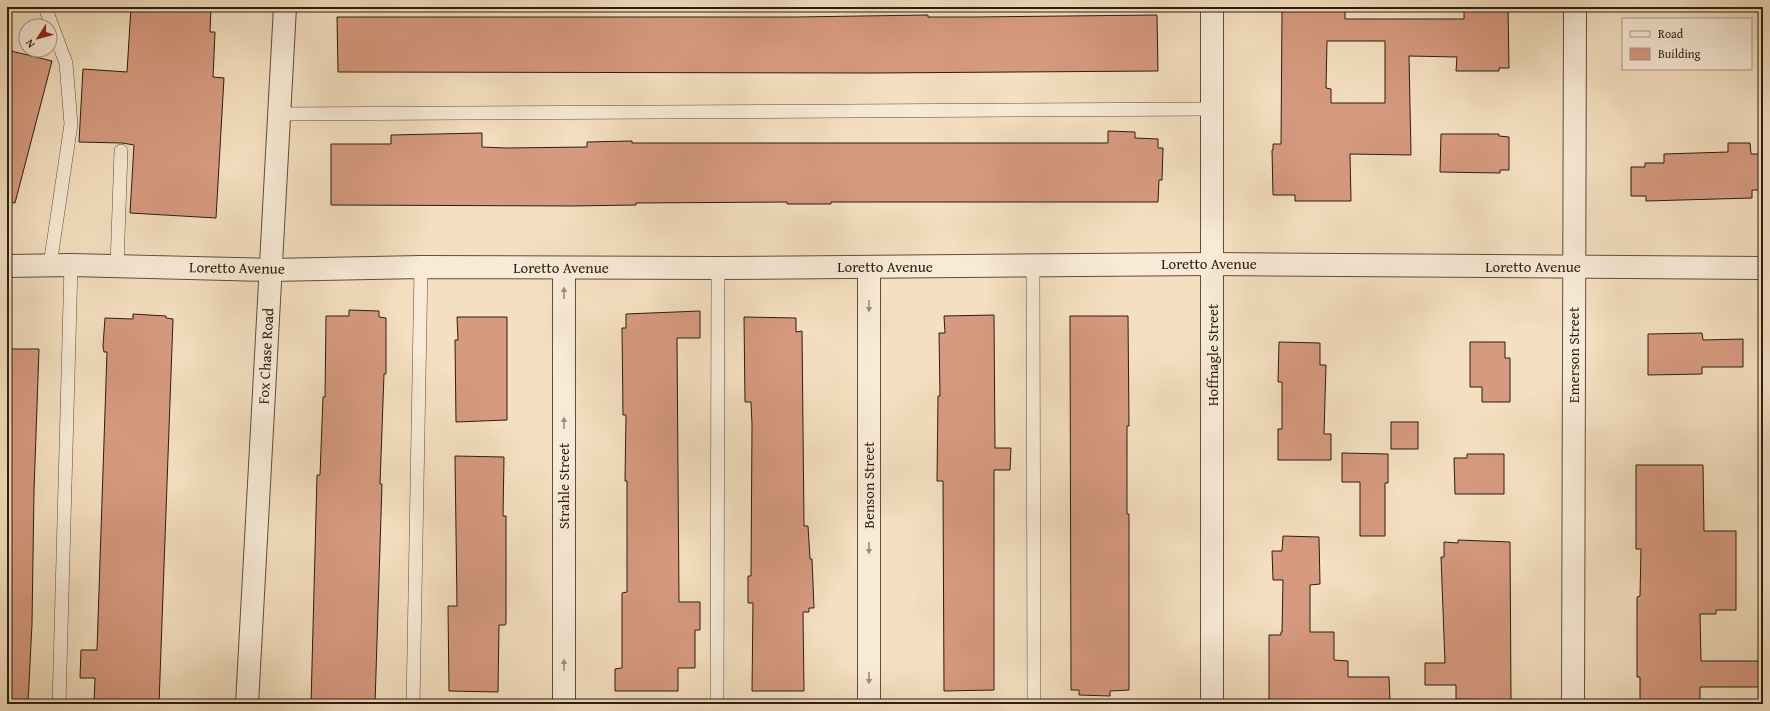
<svg xmlns="http://www.w3.org/2000/svg" width="1770" height="711" font-family="'Gentium Book Plus',serif">
<style>
.building{fill:#d69a80;stroke:#2d1c12;fill-rule:evenodd}
.lines{fill:none;stroke-linecap:round;stroke-linejoin:round}
.lane-casing{stroke:#5f4d3e;stroke-width:14}
.street-casing{stroke:#5f4d3e;stroke-width:24}
.lane{stroke:#f8ead6;stroke-width:13}
.street{stroke:#f8ead6;stroke-width:22}
.oneway{fill:#9d8d7e}
.labels{text-anchor:middle;stroke-width:3;stroke-linejoin:round;paint-order:stroke}
.street-label{font-size:15px;fill:#2d1c12;stroke:#f8ead6}
</style>
<rect width="100%" height="100%" fill="#f4dfc0"/>
<filter id="stains"><feTurbulence type="fractalNoise" baseFrequency=".005" numOctaves="4"/><feColorMatrix values="0 0 0 0 .2 0 0 0 0 .09 0 0 0 0 .02 0 0 0 .5 -.17"/></filter>
<radialGradient id="worn" r=".72"><stop offset=".6" stop-color="#630" stop-opacity="0"/><stop offset="1" stop-color="#630" stop-opacity=".3"/></radialGradient>
<g class="building">
<polygon points="131,7 211,7 210,32 215,32 213,77 224,78 216,218 130,213 134,145 122,143 79,142 83,69 127,72"/>
<path d="M1285 7H1345V19H1464V7H1508L1509 68H1499V71H1456L1457 57 1409 56 1411 155 1350 154 1351 201H1295V195H1273L1272 150H1273V144H1281L1282 11H1285ZM1327 41H1385V103H1331V89L1326 88Z"/>
<polygon points="928,15 928,17 975,17 1157,15 1158,71 874,73 338,72 337,17 796,17"/>
<polygon points="7,50 52,61 15,203 7,202"/>
<polygon points="1108,131 1135,132 1135,138 1158,139 1158,148 1163,148 1162,180 1159,180 1158,202 831,202 831,204 787,204 787,202 636,203 636,205 571,206 331,205 331,144 391,144 391,135 482,133 482,147 506,148 587,147 587,142 632,141 632,143 1108,143"/>
<polygon points="1441,134 1499,134 1499,136 1509,137 1509,170 1500,170 1500,173 1440,172"/>
<polygon points="1728,143 1750,143 1751,154 1763,154 1763,190 1752,190 1752,198 1646,201 1646,196 1631,196 1631,167 1645,167 1645,163 1664,163 1664,154 1728,152"/>
<polygon points="349,310 379,311 379,317 386,318 386,374 384,374 380,484 382,484 375,704 311,704 317,475 320,475 323,397 325,397 326,316 349,316"/>
<polygon points="700,311 700,338 677,338 679,602 700,602 700,630 695,630 695,668 678,668 678,691 615,691 615,669 622,668 622,593 627,592 627,481 625,481 626,415 623,415 622,328 626,328 626,314"/>
<polygon points="133,314 166,316 166,318 173,319 159,704 94,704 95,678 80,678 81,650 97,650 107,352 104,352 103,346 105,318 133,319"/>
<polygon points="994,315 995,448 1011,448 1010,470 994,470 994,690 944,691 943,481 937,481 938,396 940,396 939,333 945,333 944,316"/>
<polygon points="1070,316 1128,316 1129,426 1127,426 1127,514 1129,514 1129,690 1110,691 1110,696 1079,695 1079,690 1071,690"/>
<polygon points="457,317 507,317 507,420 456,422 455,340 458,340"/>
<polygon points="744,317 796,318 796,332 802,331 804,526 808,526 810,559 812,559 814,608 809,608 809,612 803,612 804,691 752,691 753,603 748,603 748,576 751,576 752,425 751,402 745,402"/>
<polygon points="1702,333 1703,340 1743,339 1743,367 1702,367 1702,374 1648,375 1648,334"/>
<polygon points="1279,342 1320,343 1320,365 1326,365 1324,434 1331,434 1331,460 1278,460 1278,429 1282,429 1282,382 1278,382"/>
<polygon points="1470,342 1505,342 1505,358 1510,358 1510,402 1482,402 1482,387 1470,387"/>
<polygon points="7,349 39,349 34,491 32,624 28,704 7,704"/>
<rect x="1391" y="422" width="27" height="27"/>
<polygon points="1342,453 1388,454 1388,483 1385,483 1385,536 1360,536 1360,482 1342,482"/>
<polygon points="1467,454 1504,454 1504,494 1455,494 1454,458 1467,458"/>
<polygon points="455,456 504,457 503,516 506,516 506,623 505,625 499,625 498,692 449,691 448,606 457,606"/>
<polygon points="1636,465 1703,465 1704,531 1736,531 1736,610 1716,610 1716,614 1700,614 1701,661 1763,661 1763,687 1700,687 1700,704 1640,704 1640,677 1637,677 1637,597 1640,596 1641,549 1636,549"/>
<polygon points="1283,536 1319,537 1320,584 1310,585 1310,632 1334,632 1334,660 1348,661 1348,677 1389,677 1390,702 1269,704 1269,635 1281,635 1281,632 1282,632 1283,580 1273,580 1272,551 1282,551"/>
<polygon points="1458,540 1510,542 1511,700 1456,699 1456,685 1425,685 1425,663 1445,663 1441,557 1444,557 1444,542 1458,543"/>
</g>
<g class="lines">
<g class="lane-casing">
<g id="lane">
<polyline points="45,7 66,63 71,124 50,265"/>
<polyline points="279,114 1212,109"/>
<polyline points="117,266 121,151"/>
<polyline points="1033,266 1034,704"/>
<polyline points="59,704 71,265"/>
<polyline points="413,704 421,267"/>
<polyline points="717,704 718,268"/>
</g>
</g>
<g class="street-casing">
<g id="street">
<polyline points="7,266 71,265 271,270 421,267 718,268 1213,264 1763,268"/>
<polyline points="869,267 869,704"/>
<polyline points="564,268 564,704"/>
<polyline points="247,704 285,7"/>
<polyline points="1212,704 1212,7"/>
<polyline points="1573,704 1575,7"/>
</g>
</g>
<use href="#lane" class="lane"/>
<use href="#street" class="street"/>
</g>
<defs><path id="oneway-solid" d="M-6-.8H1V-3.2L6.5 0L1 3.2V.8H-6Z"/></defs>
<g class="oneway">
<use href="#oneway-solid" transform="translate(564 293) rotate(-90)"/>
<use href="#oneway-solid" transform="translate(869 306) rotate(90)"/>
<use href="#oneway-solid" transform="translate(564 423) rotate(-90)"/>
<use href="#oneway-solid" transform="translate(869 548) rotate(90)"/>
<use href="#oneway-solid" transform="translate(564 665) rotate(-90)"/>
<use href="#oneway-solid" transform="translate(869 678) rotate(90)"/>
</g>
<g class="labels">
<g class="street-label">
<text x="1209" y="269">Loretto Avenue</text>
<text x="885" y="272">Loretto Avenue</text>
<text x="1533" y="272">Loretto Avenue</text>
<text transform="translate(237 268) rotate(1)" y="5">Loretto Avenue</text>
<text x="561" y="273">Loretto Avenue</text>
<text transform="translate(1213 355) rotate(-90)" y="5">Hoffnagle Street</text>
<text transform="translate(1574 355) rotate(-90)" y="5">Emerson Street</text>
<text transform="translate(266 356) rotate(-87)" y="5">Fox Chase Road</text>
<text transform="translate(869 485) rotate(-90)" y="5">Benson Street</text>
<text transform="translate(564 486) rotate(-90)" y="5">Strahle Street</text>
</g>
</g>
<rect width="1770" height="711" fill="none" stroke="#f4dfc0" stroke-width="24"/>
<rect x="8" y="8" width="1754" height="695" fill="none" stroke="#2d1c12" stroke-width="2"/>
<rect x="12" y="12" width="1746" height="687" fill="none" stroke="#2d1c12"/>
<rect x="1622" y="18" width="130" height="52" fill="#f8ead6" stroke="#a79888"/>
<rect x="1630" y="31" width="20" height="6" fill="#f8ead6" stroke="#a79888"/>
<text x="1658" y="38" font-size="12" fill="#2d1c12">Road</text>
<rect x="1630" y="48" width="20" height="12" fill="#d69a80" stroke="#a79888"/>
<text x="1658" y="58" font-size="12" fill="#2d1c12">Building</text>
<g transform="translate(38 38) rotate(234)"><circle r="19" fill="#f8ead6" stroke="#a79888"/>
<path d="M0-3L7 15L0 10L-7 15Z" fill="#8f2418"/>
<text y="-6" font-size="11" font-weight="bold" text-anchor="middle" fill="#2d1c12">N</text>
</g>
<rect width="100%" height="100%" filter="url(#stains)"/>
<rect width="100%" height="100%" fill="url(#worn)"/>
</svg>
